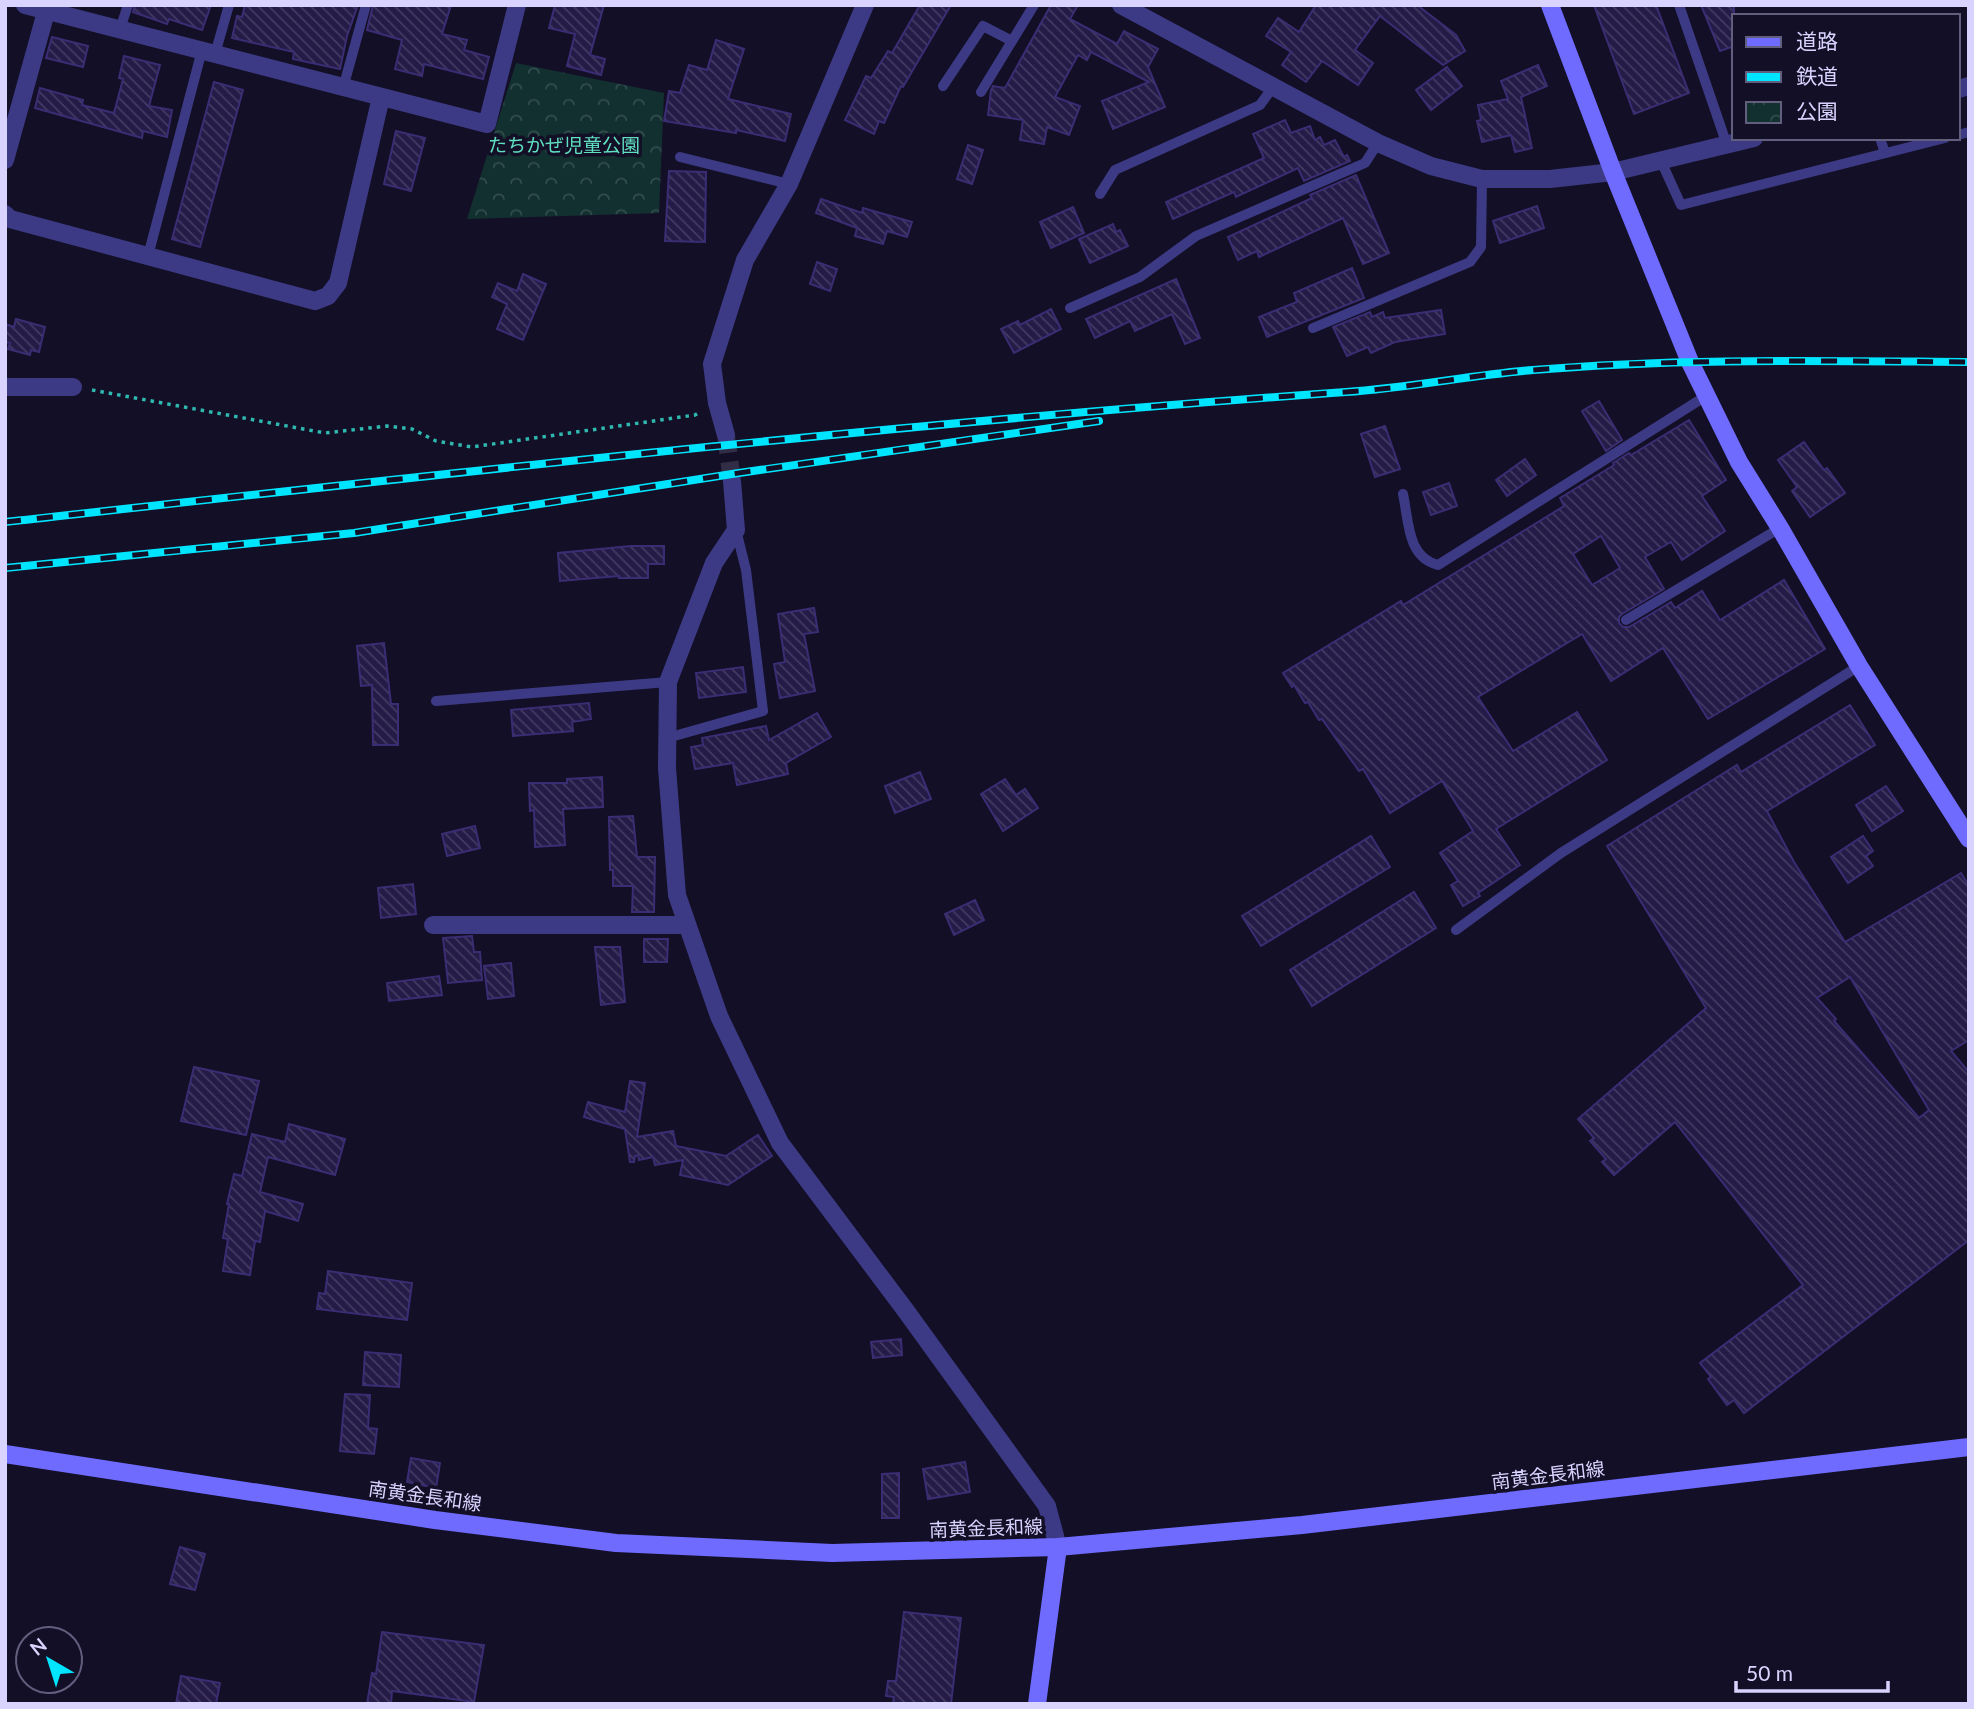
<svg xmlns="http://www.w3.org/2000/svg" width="1974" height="1709" font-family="Lato,'Noto Sans JP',sans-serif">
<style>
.park{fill:url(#park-crowns)}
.building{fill:url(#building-back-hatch);stroke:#3b2d73;stroke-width:2;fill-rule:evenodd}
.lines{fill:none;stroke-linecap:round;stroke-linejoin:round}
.street-tunnel{stroke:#312d47;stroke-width:18;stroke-dasharray:18 9;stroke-linecap:butt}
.path{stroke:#2fb8b0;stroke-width:3.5;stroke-dasharray:3.5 5;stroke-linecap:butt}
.lane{stroke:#3d3a85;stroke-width:10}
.street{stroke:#3d3a85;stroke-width:18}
.secondary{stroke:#6f6bff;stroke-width:18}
.rail-casing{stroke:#00e5ff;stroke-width:8}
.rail{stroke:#130f26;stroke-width:5;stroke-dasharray:16;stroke-linecap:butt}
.labels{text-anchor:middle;stroke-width:7;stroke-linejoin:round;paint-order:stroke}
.park-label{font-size:19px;fill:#5fe0c0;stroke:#130f26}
.street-label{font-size:19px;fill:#d9d4ff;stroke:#130f26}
</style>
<defs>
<pattern id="park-crowns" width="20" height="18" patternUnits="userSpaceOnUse" patternTransform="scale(1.75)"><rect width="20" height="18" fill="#12302f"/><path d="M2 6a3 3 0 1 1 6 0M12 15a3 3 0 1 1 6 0" fill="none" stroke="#344d4e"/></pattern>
<pattern id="building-back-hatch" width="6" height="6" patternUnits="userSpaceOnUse" patternTransform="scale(1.75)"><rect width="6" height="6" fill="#241b47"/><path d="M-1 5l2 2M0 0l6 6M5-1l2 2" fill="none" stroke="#433b63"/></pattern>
</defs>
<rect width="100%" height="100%" fill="#130f26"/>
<polygon class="park" points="516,63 664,93 659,213 467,219"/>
<g class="building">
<polygon points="135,5 211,5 202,30 169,19 167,24 133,12"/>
<polygon points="245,5 358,5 347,36 340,69 293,59 294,52 232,38 237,16 242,17"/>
<polygon points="373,5 451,5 442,34 467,40 464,50 489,57 483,79 424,64 422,76 395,69 402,40 367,30"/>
<polygon points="555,5 604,5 590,55 605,59 601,75 567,66 575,34 549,28"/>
<polygon points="920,5 951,5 903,87 901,86 884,123 879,121 874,134 845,120 866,76 871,78 888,51 892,53"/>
<polygon points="1051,5 1078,5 1070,19 1117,44 1124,31 1158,49 1148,67 1165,107 1113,129 1102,101 1149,82 1091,52 1087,60 1078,55 1055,97 1080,106 1069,135 1047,127 1044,144 1020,140 1023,120 988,115 991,90 993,86 1005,88"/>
<polygon points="1316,5 1417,5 1456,35 1465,51 1443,65 1380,16 1355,50 1373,63 1358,85 1322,61 1306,82 1282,65 1291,52 1266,36 1278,18 1299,32"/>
<polygon points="1594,5 1656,5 1689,93 1634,114"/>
<polygon points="1701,5 1734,5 1734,46 1720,51"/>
<polygon points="52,37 88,46 83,67 46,58"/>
<polygon points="716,40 744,49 728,99 791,114 785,141 736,130 736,133 664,121 669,91 680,93 689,65 707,70"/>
<polygon points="124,56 160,65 149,106 172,110 167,137 143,131 142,138 35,108 40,88 83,100 82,105 114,113 123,79 119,78"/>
<polygon points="1538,65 1547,86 1521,97 1532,148 1515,152 1511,135 1482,142 1477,121 1481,120 1478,105 1508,99 1501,81"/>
<polygon points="1447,67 1462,86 1431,110 1416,90"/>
<polygon points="214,82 243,90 200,247 172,239"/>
<polygon points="1285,120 1291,133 1310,126 1315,140 1320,137 1324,145 1335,140 1344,157 1347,155 1350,161 1304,181 1298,168 1236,197 1234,192 1173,219 1166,202 1264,158 1253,134"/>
<polygon points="396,131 425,138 411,191 384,184"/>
<polygon points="968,145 983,150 972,184 957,179"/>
<polygon points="669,171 706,172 705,242 665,241"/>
<polygon points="1356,175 1389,253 1363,264 1343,218 1259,257 1257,251 1238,260 1228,237 1312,198 1310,195"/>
<polygon points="821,199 862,213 863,208 912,222 907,237 887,231 883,244 855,236 857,228 816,213"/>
<polygon points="1537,206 1544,228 1500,243 1493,221"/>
<polygon points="1073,207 1084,233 1051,248 1040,222"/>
<polygon points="1113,224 1116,232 1120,230 1128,246 1090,263 1079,239"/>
<polygon points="817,262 837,269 830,291 810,284"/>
<polygon points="1352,268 1364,298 1267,337 1259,317 1297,302 1294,293"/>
<polygon points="523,274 546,284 523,340 497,329 507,304 492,297 498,283 517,291"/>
<polygon points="1176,279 1200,338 1185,344 1172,314 1135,331 1130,321 1095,338 1086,319"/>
<polygon points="1051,309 1061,329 1014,353 1001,329 1018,321 1020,325"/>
<polygon points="1441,310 1445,334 1395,342 1371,353 1368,347 1347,356 1333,327 1370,312 1372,317 1383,312 1385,318"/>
<polygon points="16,319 45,327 39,352 31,350 30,355 8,349 10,343 5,342 5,324 14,327"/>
<polygon points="1599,401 1622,440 1606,451 1582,411"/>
<path d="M1689 420 1726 480 1702 496 1725 531 1682 560 1671 542 1645 557 1664 589 1622 614 1619 617V623L1623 627H1629L1671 602 1675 608 1702 591 1720 620 1784 580 1825 649 1708 719 1663 648 1611 681 1582 634 1478 697 1513 751 1577 712 1607 760 1496 829 1520 865 1478 893 1480 896 1463 906 1451 885 1458 881 1440 853 1473 831 1442 781 1390 813 1363 769 1359 771 1322 719 1319 720 1308 702 1305 703 1294 685 1292 687 1283 673 1401 601 1403 605 1564 506 1560 498 1614 465 1613 463 1629 453 1631 455ZM1601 536 1620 568 1592 585 1573 554Z"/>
<polygon points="1385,426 1400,469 1375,477 1361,434"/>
<polygon points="1804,442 1824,470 1827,468 1845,493 1810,517 1792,491 1797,487 1778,460"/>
<polygon points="1525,459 1536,475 1507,496 1496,480"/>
<polygon points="1449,483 1457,506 1431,515 1423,492"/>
<polygon points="631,546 664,546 664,564 648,564 648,578 619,578 619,576 560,581 558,553"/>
<polygon points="814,608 818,632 804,634 815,691 780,698 774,664 785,662 778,614"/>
<polygon points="384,643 391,704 398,704 398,745 373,745 372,685 361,686 357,646"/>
<polygon points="743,667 746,692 699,698 696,673"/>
<polygon points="589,703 591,719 572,722 573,731 513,736 511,710"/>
<path d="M1850 705 1875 745 1767 811 1794 862 1845 942 1961 873 1969 886V1040L1951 1051 1969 1072V1240L1744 1413 1734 1400 1727 1405 1708 1379 1711 1377 1700 1363 1803 1285 1675 1122 1614 1175 1602 1162 1606 1159 1590 1141 1594 1138 1578 1119 1706 1008 1607 846 1737 765 1741 772ZM1850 977 1929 1110 1919 1118 1834 1021 1836 1019 1817 998Z"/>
<polygon points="817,713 831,737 786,763 788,774 737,785 733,763 695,769 691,747 703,745 702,738 766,726 769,740"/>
<polygon points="920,772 931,799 895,813 885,786"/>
<polygon points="602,777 603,807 563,809 565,845 535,847 534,810 530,811 529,783 567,783 567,779"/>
<polygon points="1005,779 1016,795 1025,789 1038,808 1003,831 981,794"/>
<polygon points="1886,786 1903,811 1872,831 1856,805"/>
<polygon points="633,816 637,857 655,857 654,912 632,912 633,886 613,886 613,870 610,870 609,817"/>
<polygon points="475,826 480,848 447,856 442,834"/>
<polygon points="1371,836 1390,867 1261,946 1242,916"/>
<polygon points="1863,836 1873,851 1866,856 1873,866 1848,883 1831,857"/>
<polygon points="413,884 416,914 381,918 378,888"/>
<polygon points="1414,892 1436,928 1312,1006 1290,970"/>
<polygon points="975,900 984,920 954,935 945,914"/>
<polygon points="472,936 474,952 480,952 482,980 448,983 443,938"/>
<polygon points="644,939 668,939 667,962 644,962"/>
<polygon points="595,947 620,947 625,1002 601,1005"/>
<polygon points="511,963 514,996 488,999 484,966"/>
<polygon points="439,976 442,995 389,1001 387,983"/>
<polygon points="194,1067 259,1081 246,1135 181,1121"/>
<polygon points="630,1081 645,1083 637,1137 673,1131 676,1146 726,1156 758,1135 772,1156 728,1185 680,1175 683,1160 655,1165 653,1157 639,1160 638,1155 635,1156 634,1162 630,1162 625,1129 584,1117 588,1102 625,1112"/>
<polygon points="289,1124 345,1139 335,1175 268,1157 260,1192 303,1204 298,1221 265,1211 260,1242 255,1241 250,1275 223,1271 228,1239 223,1238 229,1204 227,1204 234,1174 242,1176 252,1134 285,1142"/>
<polygon points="328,1271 412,1283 407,1320 317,1309 319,1293 325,1294"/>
<polygon points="901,1339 902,1355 873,1358 871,1342"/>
<polygon points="365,1352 401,1355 399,1387 363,1385"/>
<polygon points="345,1394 370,1395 368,1428 377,1429 374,1454 340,1451"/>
<polygon points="411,1458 440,1463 436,1488 407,1482"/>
<polygon points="965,1462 970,1492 928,1499 923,1469"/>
<polygon points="899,1473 899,1518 882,1518 882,1474"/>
<polygon points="180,1547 205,1554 195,1590 170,1584"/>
<polygon points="904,1612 961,1618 951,1704 893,1704 894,1697 886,1696 888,1681 896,1681"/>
<polygon points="382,1632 484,1645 474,1702 392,1691 391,1704 367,1704 372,1673 376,1674"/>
<polygon points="181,1676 220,1683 216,1704 176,1704"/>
</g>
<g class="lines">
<polyline class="street-tunnel" points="726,435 732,481"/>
<polyline class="path" points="92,390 325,433 387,426 412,429 436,441 472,447 695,415 700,412"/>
<g class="lane">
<polyline points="1679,5 1727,145"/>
<polyline points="120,29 128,5"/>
<polyline points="215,54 229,5"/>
<polyline points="943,86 983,26 1012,41"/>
<polyline points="343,88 366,5"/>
<polyline points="981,92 1034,5"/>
<polyline points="1958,135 1969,132"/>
<polyline points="1880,138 1885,153"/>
<polyline points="680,157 789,184"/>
<polyline points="1661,161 1681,205 1945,138"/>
<polyline points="1100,194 1115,170 1260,105 1273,87"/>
<polyline points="148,256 202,50"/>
<polyline points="1070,308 1140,277 1196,236 1365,163 1378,143"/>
<polyline points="1313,328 1470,262 1481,247 1482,179"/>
<path d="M1403 494C1409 522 1407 557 1438 565L1706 396"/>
<polyline points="1626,620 1780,528"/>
<polyline points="436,701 668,682"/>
<polyline points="667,738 763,711 746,570 736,530"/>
<polyline points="1456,930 1561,853 1859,666"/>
</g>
<g class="street">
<polyline points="25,5 487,124 517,5"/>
<polyline points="1121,5 1378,143 1431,166 1482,179 1550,179 1613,172 1754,138"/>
<polyline points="1958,89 1969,86"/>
<polyline points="5,160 46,12"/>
<polyline points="5,214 10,219 315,301 328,296 338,283 381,97"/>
<polyline points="5,387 73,387"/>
<polyline points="726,435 717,403 712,364 745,260 789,184 865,5"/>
<polyline points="732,481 736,530 714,563 668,682 667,768 677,895 719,1016 780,1143 906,1311 1047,1506 1058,1547"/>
<polyline points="433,925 687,925"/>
</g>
<g class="secondary">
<polyline points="1550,5 1613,172 1690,362 1739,462 1780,528 1859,666 1969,839"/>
<polyline points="5,1454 435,1520 616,1543 832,1553 1058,1547 1302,1525 1969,1447"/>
<polyline points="1037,1704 1058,1547"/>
</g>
<g class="rail-casing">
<g id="rail">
<path d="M5 522C452 473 898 423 1346 392 1409 388 1471 375 1533 370 1678 358 1824 361 1969 362"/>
<polyline points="5,568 354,533 732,474 1099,421"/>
</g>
</g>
<use href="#rail" class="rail"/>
</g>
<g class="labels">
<g class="park-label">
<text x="564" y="152">たちかぜ児童公園</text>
</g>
<g class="street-label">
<text transform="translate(1548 1475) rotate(-7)" y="7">南黄金長和線</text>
<text transform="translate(425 1496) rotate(8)" y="7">南黄金長和線</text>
<text transform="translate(986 1528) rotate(-2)" y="7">南黄金長和線</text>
</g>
</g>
<rect width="1974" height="1709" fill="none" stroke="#d9d4ff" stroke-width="14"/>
<rect x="1732" y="14" width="228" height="126" fill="#130f26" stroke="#625e7d" stroke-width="2"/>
<rect x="1746" y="37" width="35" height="10" fill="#6f6bff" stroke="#625e7d" stroke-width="2"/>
<text x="1796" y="49" font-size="21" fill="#d9d4ff">道路</text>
<rect x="1746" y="72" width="35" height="10" fill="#00e5ff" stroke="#625e7d" stroke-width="2"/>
<text x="1796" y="84" font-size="21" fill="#d9d4ff">鉄道</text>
<rect x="1746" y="102" width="35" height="21" fill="url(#park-crowns)" stroke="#625e7d" stroke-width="2"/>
<text x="1796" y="119" font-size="21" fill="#d9d4ff">公園</text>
<g transform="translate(49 1660) rotate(321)"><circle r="33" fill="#130f26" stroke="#625e7d" stroke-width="2"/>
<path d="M0-5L12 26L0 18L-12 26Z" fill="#00e5ff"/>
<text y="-10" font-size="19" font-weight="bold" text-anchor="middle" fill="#d9d4ff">N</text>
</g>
<path d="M1736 1681v10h152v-10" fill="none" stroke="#d9d4ff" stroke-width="3.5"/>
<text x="1746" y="1681" font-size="21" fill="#d9d4ff" stroke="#130f26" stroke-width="5" paint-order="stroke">50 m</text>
</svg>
